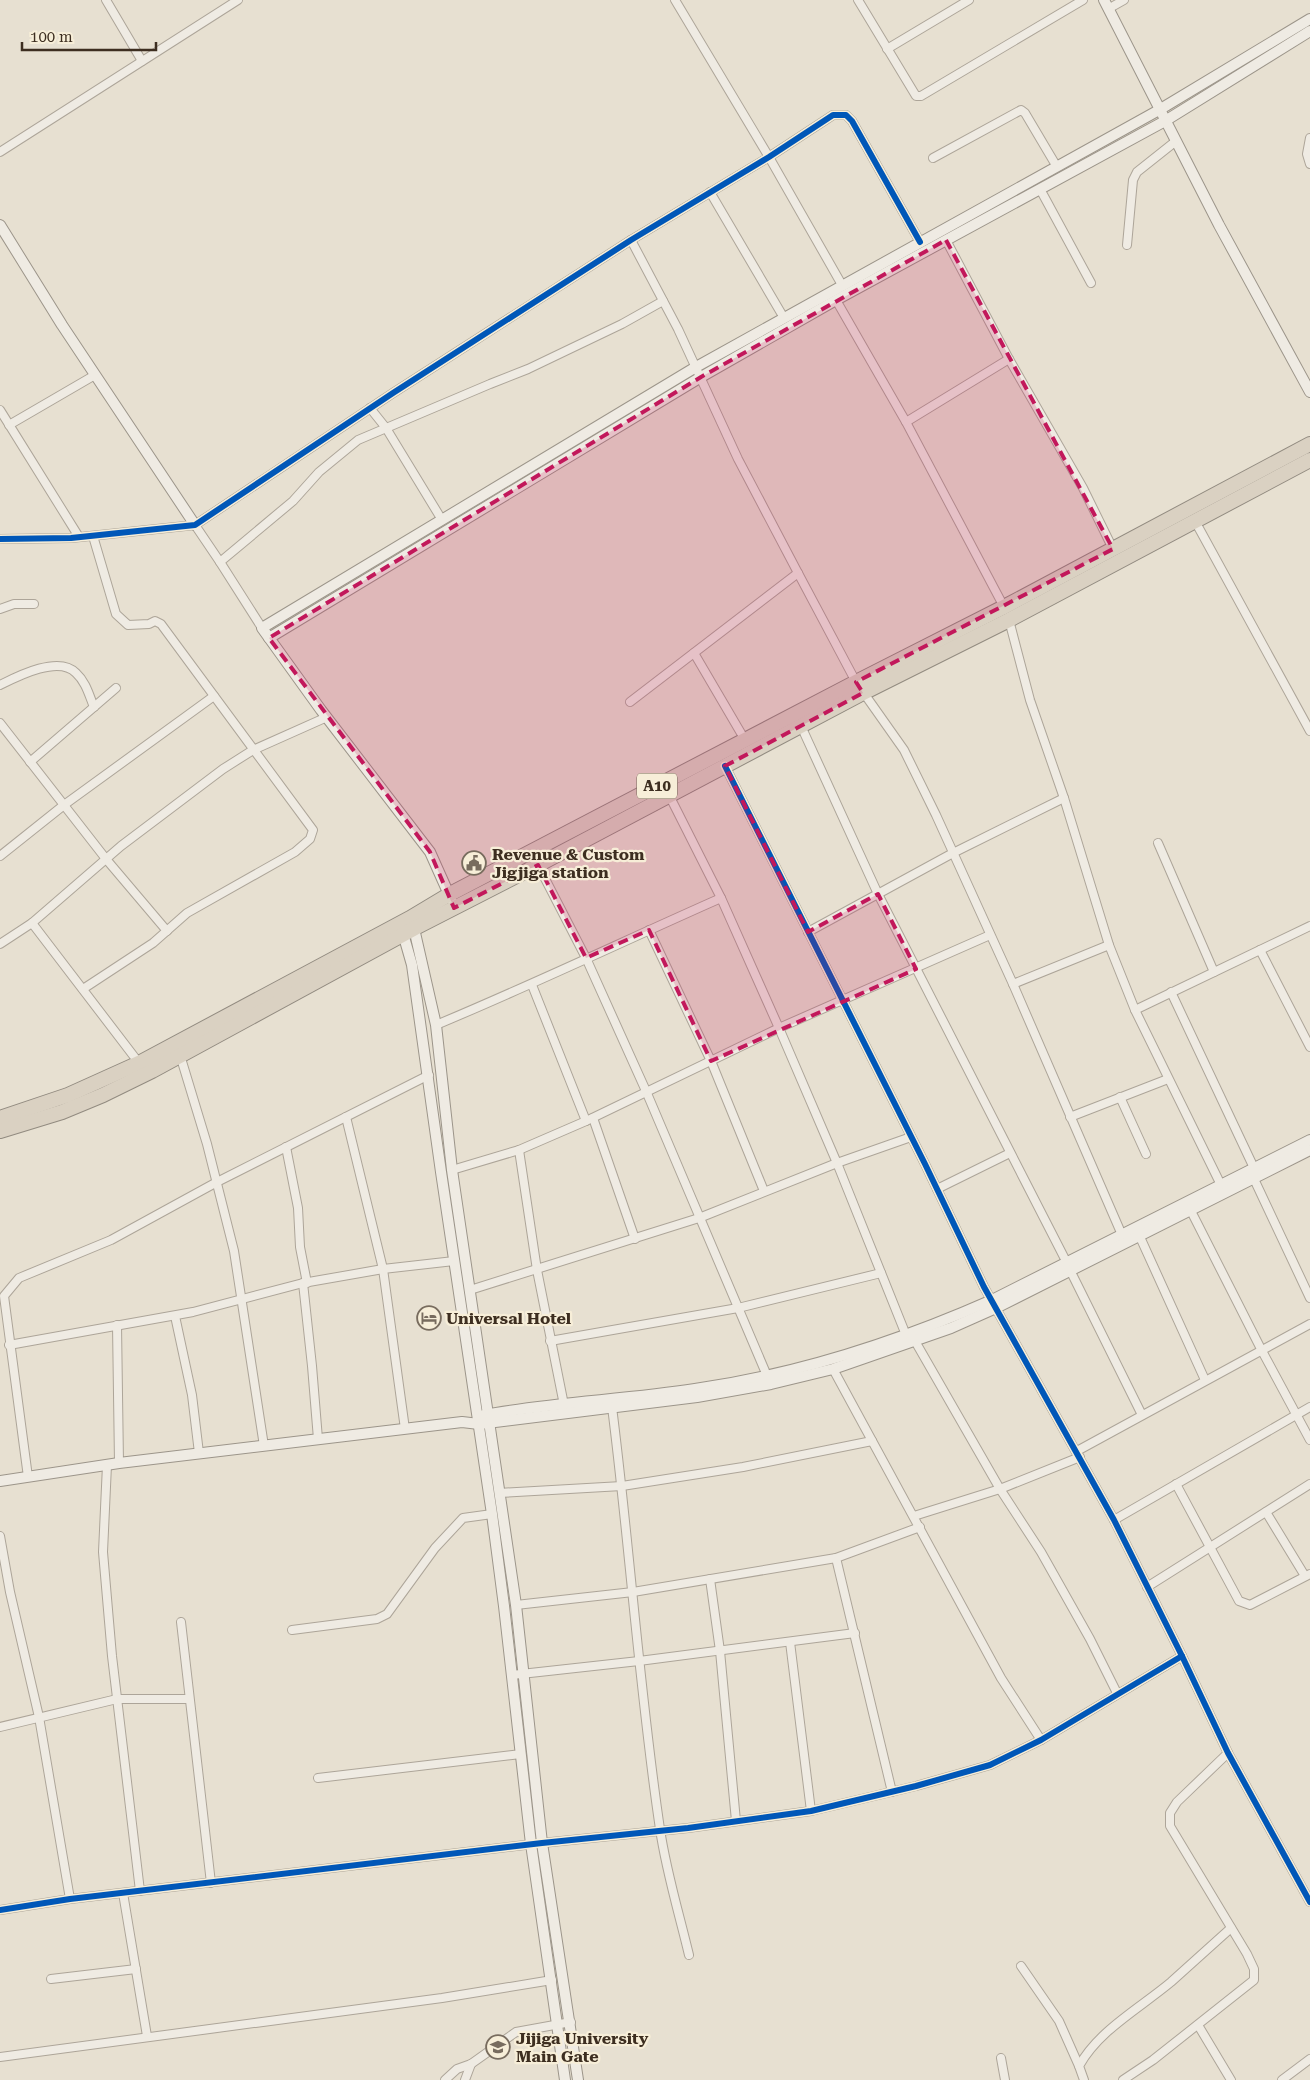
<svg xmlns="http://www.w3.org/2000/svg" width="1310" height="2080" font-family="'Roboto Serif',serif">
<style>
.lines{fill:none;stroke-linecap:round;stroke-linejoin:round}
.street-casing{stroke:#ada599;stroke-width:10}
.secondary-casing{stroke:#9c958a;stroke-width:12}
.highway-casing{stroke:#928b80;stroke-width:16}
.street{stroke:#efebe3;stroke-width:8}
.secondary{stroke:#efebe3;stroke-width:10}
.highway{stroke:#dad1c2;stroke-width:14}
.cycleway-casing{stroke:#f7eed8;stroke-width:9}
.cycleway{stroke:#0057b8;stroke-width:6}
.marked{fill:#c2185b;fill-opacity:0.2;stroke:#c2185b;stroke-width:4;stroke-dasharray:10 6;stroke-linejoin:round}
.labels{text-anchor:middle;stroke-width:4.5;stroke-linejoin:round;paint-order:stroke}
.shield{fill:#f7eed8;stroke:#756857;stroke-width:1}
.shield-label{font-size:15px;font-weight:bold;fill:#3d2e20}
.poi-label{font-size:16px;font-weight:bold;fill:#3d2e20;stroke:#f7eed8;text-anchor:start}
</style>
<rect width="100%" height="100%" fill="#e7e0d1"/>
<g class="lines">
<g class="street-casing">
<g id="street">
<polyline points="106,0 142,61"/>
<polyline points="675,0 769,157 842,285"/>
<polyline points="858,0 916,96 921,96 1083,0"/>
<polyline points="1108,9 1124,0"/>
<polyline points="887,49 969,0"/>
<polyline points="1310,138 1307,154 1310,164"/>
<polyline points="0,152 238,0"/>
<polyline points="933,158 1021,110 1025,113 1057,167"/>
<polyline points="1040,189 1091,283"/>
<polyline points="710,192 784,318"/>
<polyline points="631,240 678,329 738,459 798,573 856,682 904,750 936,815 1013,984 1122,1235"/>
<polyline points="946,240 1009,359 1083,488 1113,549"/>
<polyline points="1127,245 1133,180 1137,172 1176,141"/>
<polyline points="836,300 906,422 1004,607"/>
<polyline points="370,408 386,428 442,520"/>
<polyline points="0,410 79,537"/>
<polyline points="906,422 1009,359"/>
<polyline points="9,425 95,375"/>
<polyline points="1195,521 1310,731"/>
<polyline points="195,525 220,562"/>
<polyline points="0,539 71,538 195,525 393,393 631,240 769,157 833,115 846,115 852,121 920,242"/>
<polyline points="0,609 14,604 34,604"/>
<polyline points="1009,620 1030,700 1064,798 1109,945 1135,1010 1221,1185"/>
<polyline points="262,628 220,562 293,501 319,472 358,440 490,384 528,369 622,324 663,301"/>
<polyline points="694,653 745,740"/>
<path d="M0 685C18 676 59 655 76 673 86 682 89 695 94 707"/>
<polyline points="630,702 798,573"/>
<polyline points="0,723 106,859 167,931"/>
<polyline points="801,726 878,894 1067,1263"/>
<polyline points="30,762 116,688"/>
<polyline points="725,766 925,1164 984,1287 1114,1520 1182,1656 1228,1753 1310,1902"/>
<polyline points="669,795 721,898 779,1028 837,1163 906,1335"/>
<polyline points="1158,843 1214,972"/>
<polyline points="0,856 64,805 214,696"/>
<polyline points="538,865 586,958 646,1091 768,1378"/>
<polyline points="32,923 139,1063"/>
<polyline points="649,930 711,1061 764,1191"/>
<polyline points="808,932 953,853 1064,798"/>
<polyline points="0,944 32,923 121,846 223,769 253,750 327,717"/>
<polyline points="1260,950 1310,1047"/>
<polyline points="1013,984 1109,945"/>
<polyline points="532,985 586,1121"/>
<polyline points="83,989 153,943 187,913 295,852 310,839 313,830 161,624 155,621 149,624 128,625 116,614 93,536"/>
<polyline points="1171,992 1254,1168"/>
<polyline points="1135,1010 1310,926"/>
<path d="M436 1025C532 985 626 940 721 898"/>
<polyline points="180,1055 207,1144 234,1251 264,1446"/>
<polyline points="1120,1097 1146,1154"/>
<polyline points="346,1117 383,1269 405,1429"/>
<polyline points="1070,1117 1168,1079"/>
<polyline points="593,1118 635,1239"/>
<polyline points="286,1147 298,1208 300,1247 307,1283"/>
<polyline points="519,1150 537,1270 564,1405"/>
<polyline points="452,1170 519,1150 586,1121 779,1028 990,935"/>
<polyline points="1254,1179 1310,1298"/>
<polyline points="937,1189 1010,1153"/>
<polyline points="1191,1211 1261,1349 1310,1440"/>
<polyline points="1140,1237 1205,1380"/>
<polyline points="1071,1272 1142,1415"/>
<polyline points="303,1283 312,1366 318,1439"/>
<polyline points="470,1290 699,1218 837,1163 911,1137"/>
<polyline points="175,1316 192,1395 199,1453"/>
<polyline points="117,1325 119,1463"/>
<polyline points="550,1341 738,1308 881,1273"/>
<polyline points="915,1341 1000,1489 1041,1552 1090,1639 1117,1693"/>
<polyline points="9,1345 193,1312 303,1283 383,1269 454,1261"/>
<polyline points="833,1369 1001,1678 1041,1740"/>
<path d="M612 1407C630 1548 639 1689 660 1829 666 1871 679 1913 689 1955"/>
<polyline points="1077,1451 1310,1324"/>
<polyline points="107,1465 103,1552 112,1656 140,1891"/>
<polyline points="28,1477 4,1296 19,1278 111,1240 217,1182 429,1075"/>
<polyline points="1176,1484 1239,1601 1250,1605 1310,1574"/>
<polyline points="499,1493 622,1486 743,1467 872,1441"/>
<polyline points="1266,1512 1305,1576"/>
<polyline points="914,1516 1000,1489 1080,1457"/>
<polyline points="1114,1520 1310,1407"/>
<polyline points="0,1536 10,1592 39,1717 70,1899"/>
<polyline points="836,1558 892,1792"/>
<polyline points="710,1579 720,1651 736,1821"/>
<polyline points="1147,1587 1310,1484"/>
<polyline points="516,1605 633,1592 836,1558 920,1527"/>
<polyline points="181,1622 211,1883"/>
<polyline points="292,1630 377,1619 387,1614 435,1548 463,1518 492,1514"/>
<polyline points="790,1642 811,1811"/>
<polyline points="512,1675 639,1661 855,1633"/>
<polyline points="0,1727 117,1699 189,1699"/>
<polyline points="318,1778 521,1754"/>
<polyline points="123,1893 147,2036"/>
<polyline points="0,1910 70,1899 542,1843 688,1828 811,1811 916,1786 990,1765 1041,1740 1182,1656"/>
<polyline points="1021,1966 1059,2021 1079,2066"/>
<polyline points="51,1979 136,1969"/>
<polyline points="1198,2025 1231,2080"/>
<polyline points="0,2057 442,1998 552,1980"/>
<polyline points="1001,2058 1005,2080"/>
<polyline points="445,2080 457,2069 471,2064 516,2032 571,2022"/>
<polyline points="465,2080 471,2064"/>
<path d="M1084 2080 1079 2066C1099 2030 1140 2008 1171 1982 1191 1964 1211 1946 1231 1928"/>
<polyline points="1123,2080 1153,2060 1254,1980 1254,1969 1247,1954 1170,1826 1170,1813 1177,1802 1228,1753"/>
<polyline points="1282,2080 1310,2059"/>
</g>
</g>
<g class="secondary-casing">
<g id="secondary">
<polyline points="1104,0 1219,225 1310,392"/>
<polyline points="0,225 62,325 195,525"/>
<polyline points="269,638 701,377 836,300 1165,121 1310,31"/>
<polyline points="451,899 430,852 321,710 262,628 696,367 1159,110 1310,19"/>
<polyline points="413,924 436,1025 452,1170 516,1605 542,1843 578,2080"/>
<polyline points="402,930 412,965 441,1172 492,1514 504,1606 531,1844 565,2080"/>
<path d="M484 1415C553 1402 625 1400 695 1389 798 1374 897 1342 992 1300L1310 1140"/>
<polyline points="0,1481 119,1463 462,1422 479,1424 697,1397 771,1384 833,1369 951,1328 996,1308 1310,1150"/>
</g>
</g>
<g class="highway-casing">
<g id="highway">
<polyline points="0,1118 68,1095 139,1063 410,918 450,894 856,682 1004,607 1310,444"/>
<polyline points="0,1131 62,1112 103,1095 152,1071 415,928 538,865 863,693 1009,620 1310,460"/>
</g>
</g>
<use href="#street" class="street"/>
<use href="#secondary" class="secondary"/>
<use href="#highway" class="highway"/>
<g class="cycleway-casing">
<g id="cycleway">
<polyline points="0,539 71,538 195,525 393,393 631,240 769,157 833,115 846,115 852,121 920,242"/>
<polyline points="725,766 925,1164 984,1287 1114,1520 1182,1656 1228,1753 1310,1902"/>
<polyline points="0,1910 70,1899 542,1843 688,1828 811,1811 916,1786 990,1765 1041,1740 1182,1656"/>
</g>
</g>
<use href="#cycleway" class="cycleway"/>
</g>
<path class="marked" d="M946 240 1113 549 856 682 863 693 725 766 808 932 878 894 916 969 711 1061 649 930 586 958 538 865 454 908 430 852 269 638 701 377Z"/>
<defs>
<g id="civic-ring" transform="scale(1.25)"><circle r="9.5" fill="#f7eed8" stroke="#786c5e" stroke-width="1.5"/><path d="M-.6-6.5H3V-4.5H.6V-3L4-1V1h2V6H-6V1h2V-1L-.6-3ZM-1.2 2.5V6h2.4V2.5Z" fill="#786c5e"/></g>
<g id="hotel-ring" transform="scale(1.25)"><circle r="9.5" fill="#f7eed8" stroke="#786c5e" stroke-width="1.5"/><path d="M-6-4.5h1.5V1H6V5H4.5V3h-9V5H-6ZM-4 0a1.8 1.8 0 1 1 3.6 0ZM.5 0V-2.5h3Q6-2.5 6 0Z" fill="#786c5e"/></g>
<g id="school-ring" transform="scale(1.25)"><circle r="9.5" fill="#f7eed8" stroke="#786c5e" stroke-width="1.5"/><path d="M0-5L7-2L0 1L-7-2ZM-4 1L0 2.5L4 1V4Q0 6-4 4Z" fill="#786c5e"/></g>
</defs>
<g fill-rule="evenodd">
<use href="#civic-ring" x="474" y="863"/>
<use href="#hotel-ring" x="429" y="1318"/>
<use href="#school-ring" x="498" y="2047"/>
</g>
<g class="labels">
<rect class="shield" x="637" y="773.5" width="40" height="25" rx="4"/>
<g class="shield-label">
<text x="657" y="791">A10</text>
</g>
<g class="poi-label">
<text x="492" y="860">Revenue &amp; Custom<tspan x="492" dy="18">Jigjiga station</tspan></text>
<text x="446" y="1324">Universal Hotel</text>
<text x="516" y="2044">Jijiga University<tspan x="516" dy="18">Main Gate</tspan></text>
</g>
</g>
<path d="M22 42v8h134v-8" fill="none" stroke="#3d2e20" stroke-width="2.5"/>
<text x="30" y="42" font-size="15" fill="#3d2e20" stroke="#f7eed8" stroke-width="4" paint-order="stroke">100 m</text>
</svg>
